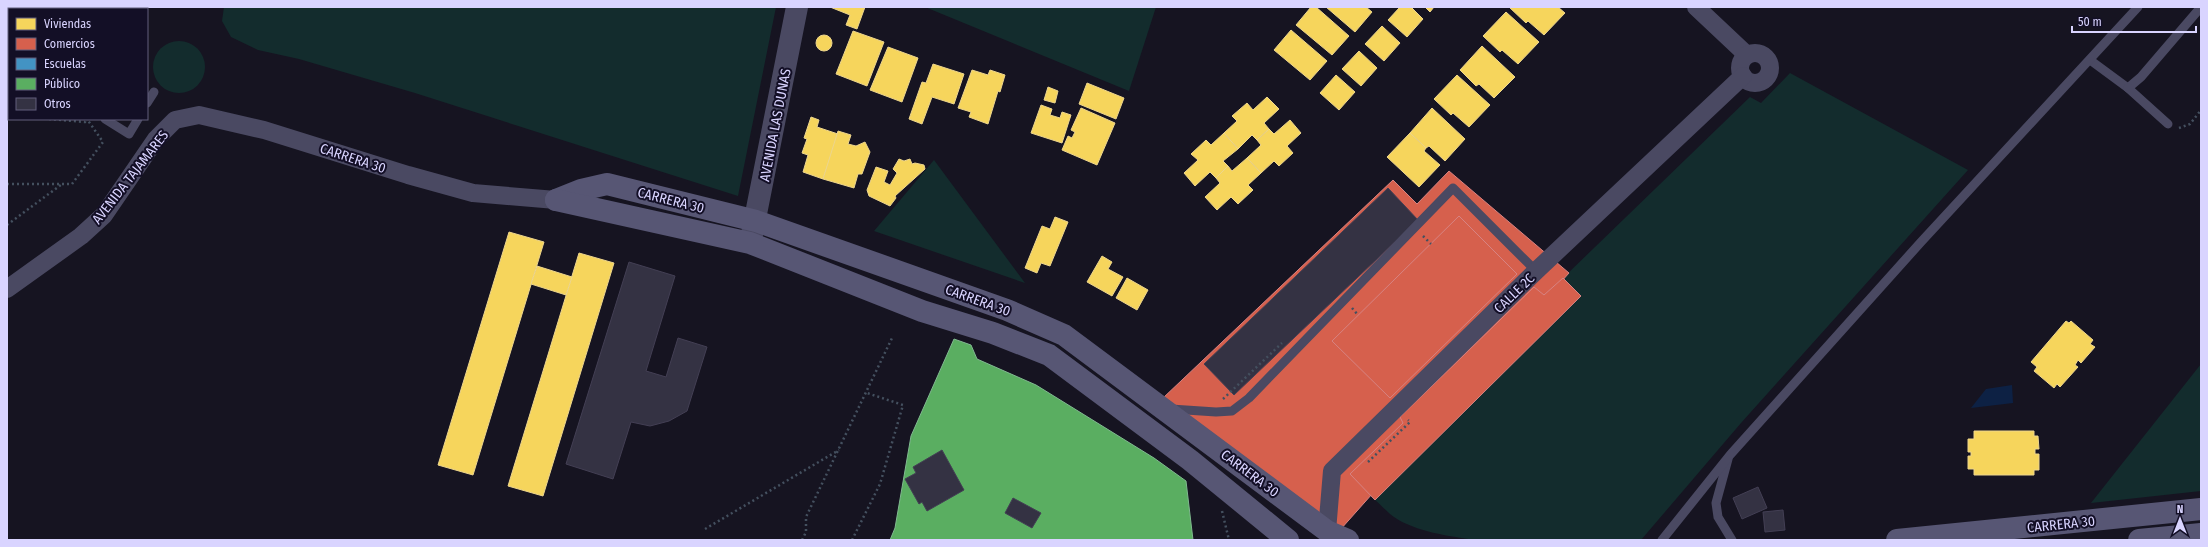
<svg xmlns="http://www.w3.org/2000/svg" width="2208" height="547" font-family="'Fira Sans Condensed',sans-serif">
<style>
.green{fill:#132c2d}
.water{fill:#0d2144}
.homes{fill:#f6d55c;stroke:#edd58d}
.shops{fill:#d6604d;stroke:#d78382}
.schools{fill:#4393c3;stroke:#70a6d5}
.public{fill:#5aae61;stroke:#80b990}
.building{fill:#343243;stroke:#433f54}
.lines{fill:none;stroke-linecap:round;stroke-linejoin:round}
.path{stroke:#44505f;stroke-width:2.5;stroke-dasharray:2 3;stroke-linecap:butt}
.service{stroke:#4a4962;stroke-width:9}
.minor{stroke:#4a4962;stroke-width:18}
.tertiary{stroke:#4a4962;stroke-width:22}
.secondary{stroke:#575674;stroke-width:22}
.labels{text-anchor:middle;stroke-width:4;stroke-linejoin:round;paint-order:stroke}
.street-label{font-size:14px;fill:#d9d4ff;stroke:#130f26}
</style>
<rect width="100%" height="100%" fill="#161421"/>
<g class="green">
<polygon points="224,7 776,7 738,196 415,93 299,59 258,50 231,37 222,21"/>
<polygon points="925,7 1156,7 1129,91"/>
<circle cx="179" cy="67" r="26"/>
<path d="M1790 73 1968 170 1741 423 1641 540H1475C1449 536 1416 532 1394 517 1387 512 1381 505 1375 500L1581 296 1563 278 1750 97 1761 103Z"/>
<polygon points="934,160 1025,283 874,231"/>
<polygon points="2201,364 2201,491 2091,503"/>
</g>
<polygon class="water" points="2012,385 2013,403 1971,408 1986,389"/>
<g class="homes">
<polygon points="830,7 865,7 857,29 846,25 850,15"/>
<polygon points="1311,7 1316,7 1349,36 1332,55 1296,25"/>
<polygon points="1326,7 1366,7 1372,12 1355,32"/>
<polygon points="1400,7 1411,7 1423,19 1407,37 1388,20"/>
<polygon points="1425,7 1434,7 1430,12"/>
<polygon points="1509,7 1558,7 1565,13 1544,35 1528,21 1526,23"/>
<polygon points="1506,12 1539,42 1518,64 1502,50 1500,52 1483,36"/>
<polygon points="1382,26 1400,43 1384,61 1365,44"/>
<polygon points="1291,30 1327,61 1310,80 1274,50"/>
<polygon points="853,31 884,42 867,86 836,74"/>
<circle cx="824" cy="43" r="8"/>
<polygon points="1482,46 1515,77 1494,98 1479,84 1476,86 1460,70"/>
<polygon points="888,47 918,58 902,102 870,90"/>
<polygon points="1359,51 1377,68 1361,86 1342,69"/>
<polygon points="933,64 964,74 954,104 932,97 922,124 909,119 922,82 926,83"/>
<polygon points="972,70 988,75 990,70 1005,75 1000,92 998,91 988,124 969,117 971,112 958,108"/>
<polygon points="1336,75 1355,92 1339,110 1320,93"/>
<polygon points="1457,75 1490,105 1469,127 1453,113 1451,115 1434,99"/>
<polygon points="1087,83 1124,98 1116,119 1079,104"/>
<polygon points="1048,87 1058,91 1055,103 1044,100"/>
<polygon points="1267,97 1279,109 1264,123 1269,129 1257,140 1252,135 1238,149 1224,133 1237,121 1232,116 1247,103 1253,110"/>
<polygon points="1041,105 1052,109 1050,115 1060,118 1062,112 1071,115 1062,143 1031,133"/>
<polygon points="1081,108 1115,123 1097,165 1062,150 1068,136 1072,138 1075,132 1071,130"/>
<polygon points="1432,108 1465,139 1445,161 1429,146 1426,148 1410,133"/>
<polygon points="811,117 819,120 817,127 838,134 823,179 803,172 808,155 802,153 807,139 804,138"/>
<polygon points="1290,120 1301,133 1287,146 1293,153 1279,166 1274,161 1261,173 1247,158 1261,145 1257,140 1269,129 1274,134"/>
<polygon points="838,131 851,135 848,144 856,146 865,142 870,152 862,174 858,174 854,188 823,179"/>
<polygon points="1224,133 1238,149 1223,161 1228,166 1216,178 1210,172 1195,186 1184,173 1198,160 1191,154 1206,140 1211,145"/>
<polygon points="1410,133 1426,148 1424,151 1440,165 1419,187 1387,157"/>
<polygon points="1247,158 1261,173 1248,185 1253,190 1238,204 1231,197 1217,210 1205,197 1220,183 1216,178 1228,166 1232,171"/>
<polygon points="899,159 904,161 910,159 912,164 915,163 924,165 925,169 895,196 896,198 890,206 869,196 867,190 876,167 888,171 884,182 890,185 897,173 893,169"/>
<polygon points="1055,217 1068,222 1050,266 1041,263 1037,273 1025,268 1042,226 1050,229"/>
<polygon points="509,232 544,242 473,475 438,465"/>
<polygon points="579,253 614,263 543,496 508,486"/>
<polygon points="1102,256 1112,262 1108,269 1123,277 1112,296 1087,282"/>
<polygon points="537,266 572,277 566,295 531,284"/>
<polygon points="1127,278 1148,290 1137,310 1116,298"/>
<polygon points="2066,321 2069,323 2071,321 2093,340 2090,344 2095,347 2081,363 2078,360 2075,365 2078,367 2060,387 2057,384 2054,388 2034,371 2037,367 2031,362"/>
<polygon points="1974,431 2034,431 2034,436 2038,436 2039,449 2035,449 2035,454 2039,454 2039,470 2034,470 2034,475 1974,475 1974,469 1968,469 1968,456 1971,456 1971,452 1968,452 1968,439 1974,439"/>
</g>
<g class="shops">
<polygon points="1449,171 1569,273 1340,530 1163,398 1393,180 1417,204"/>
<polygon points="1459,216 1517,274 1390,398 1332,341"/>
<polygon points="1563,278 1581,296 1375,500 1350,474 1403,423 1400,417 1534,287 1544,295"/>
</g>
<g class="schools">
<polygon points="971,395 1065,454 1050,476 964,422"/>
<polygon points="964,494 986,522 963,540 952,540 935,516"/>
</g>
<polygon class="public" points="954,339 971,345 977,359 1036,385 1154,458 1186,481 1193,540 890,540 895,528 911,436"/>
<g class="building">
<polygon points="1388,188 1418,220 1234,395 1204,364"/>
<polygon points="629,262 675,276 646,371 666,377 678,338 707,347 687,411 669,421 650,426 631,422 613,479 566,464"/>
<polygon points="942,450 964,490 927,511 922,502 919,504 905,479 916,473 913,467"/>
<polygon points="1758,487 1767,508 1742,519 1733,498"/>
<polygon points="1013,498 1041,513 1032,528 1005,513"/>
<polygon points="1783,510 1785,530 1765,532 1763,512"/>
</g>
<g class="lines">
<g class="path">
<polyline points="7,115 9,115"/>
<polyline points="49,119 85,122 86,119"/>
<polyline points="2179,128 2190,124 2201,110"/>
<polyline points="7,184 72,184 103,142 87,119"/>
<polyline points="7,225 62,184"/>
<polyline points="1423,236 1431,244"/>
<polyline points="1352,308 1358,315"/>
<polyline points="1223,399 1282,343"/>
<polyline points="1368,462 1410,422 1408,420"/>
<polyline points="1222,511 1229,540"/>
<polyline points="705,529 839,450"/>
<polyline points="802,540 806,532 806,517 893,336"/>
<polyline points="852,540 880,484 903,405 867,393"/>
</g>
<g class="service">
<polyline points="2090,60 2128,88 2141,77 2201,7"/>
<polyline points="2128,88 2168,124"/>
<polyline points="7,100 9,100"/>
<polyline points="147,103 154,92"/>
<polyline points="105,119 129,134 138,119"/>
<polyline points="1171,409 1216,412 1232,411 1249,398 1453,188 1536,271"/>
<polyline points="1728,459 1716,503 1718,517 1732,540"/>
<polyline points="1662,540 1730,455 1921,242 2138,7"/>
</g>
<g class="minor">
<polyline points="1696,7 1747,55"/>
<circle cx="1755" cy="68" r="15"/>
<polyline points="7,289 81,236 104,215 156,139 175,120 199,115 264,130 408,175 473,193 556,200"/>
<polyline points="1327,531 1332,471 1536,271 1743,76"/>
</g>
<polyline class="tertiary" points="751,239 797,7"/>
<g class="secondary">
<polyline points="556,200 581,190 607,184 756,221 1007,310 1064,335 1327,531 1348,540"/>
<polyline points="556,200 750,243 922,311 993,333 1049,355 1190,460 1288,540"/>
<polyline points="1897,540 2201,509"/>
<polyline points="2139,540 2201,534"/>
</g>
</g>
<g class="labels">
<g class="street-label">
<text transform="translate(775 125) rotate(-79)" y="5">AVENIDA LAS DUNAS</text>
<text transform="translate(353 158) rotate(18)" y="5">CARRERA 30</text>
<text transform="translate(130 177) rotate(-52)" y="5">AVENIDA TAJAMARES</text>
<text transform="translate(671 200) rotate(14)" y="5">CARRERA 30</text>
<text transform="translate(1514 293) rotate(-44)" y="5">CALLE 2C</text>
<text transform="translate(978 300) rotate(20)" y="5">CARRERA 30</text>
<text transform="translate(1250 473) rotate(37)" y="5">CARRERA 30</text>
<text transform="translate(2061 524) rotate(-6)" y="5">CARRERA 30</text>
</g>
</g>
<rect width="2208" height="547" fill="none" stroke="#d9d4ff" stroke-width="16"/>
<rect x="8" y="8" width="140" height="112" fill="#130f26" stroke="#625e7d"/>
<rect x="16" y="18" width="20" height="12" fill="#f6d55c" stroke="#625e7d"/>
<text x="44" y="28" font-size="12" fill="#d9d4ff">Viviendas</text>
<rect x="16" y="38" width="20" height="12" fill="#d6604d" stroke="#625e7d"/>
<text x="44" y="48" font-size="12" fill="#d9d4ff">Comercios</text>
<rect x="16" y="58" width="20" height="12" fill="#4393c3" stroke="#625e7d"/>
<text x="44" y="68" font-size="12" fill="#d9d4ff">Escuelas</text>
<rect x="16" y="78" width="20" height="12" fill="#5aae61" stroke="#625e7d"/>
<text x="44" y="88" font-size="12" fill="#d9d4ff">Público</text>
<rect x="16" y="98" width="20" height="12" fill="#343243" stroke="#625e7d"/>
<text x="44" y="108" font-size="12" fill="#d9d4ff">Otros</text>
<g transform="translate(2180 519)" stroke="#130f26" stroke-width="3" paint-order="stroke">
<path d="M0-3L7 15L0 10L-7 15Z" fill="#d9d4ff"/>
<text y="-6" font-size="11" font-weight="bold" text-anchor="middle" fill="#d9d4ff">N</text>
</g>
<path d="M2072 26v6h124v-6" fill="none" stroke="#d9d4ff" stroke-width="2"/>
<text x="2078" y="26" font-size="12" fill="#d9d4ff" stroke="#130f26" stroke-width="3" paint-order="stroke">50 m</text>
</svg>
